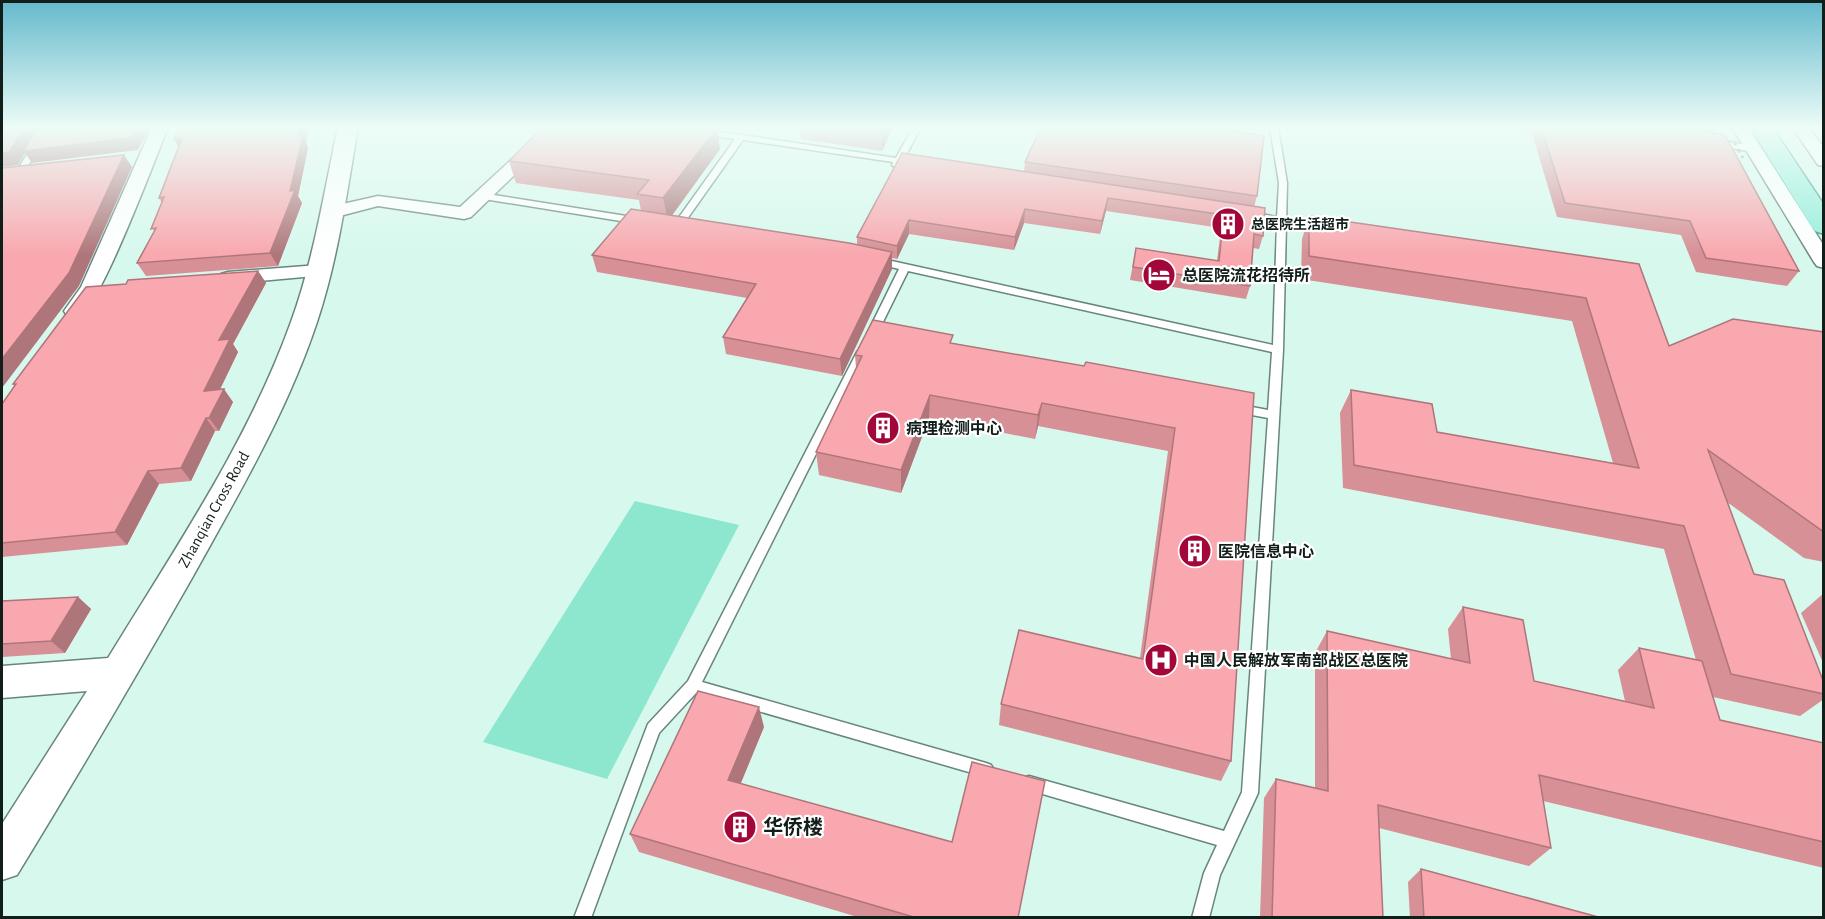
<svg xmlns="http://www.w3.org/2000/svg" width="1825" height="919" font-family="'Alegreya Sans','Noto Sans SC',sans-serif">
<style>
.green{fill:#8ce7ce}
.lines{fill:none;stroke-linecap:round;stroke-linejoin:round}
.service-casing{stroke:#68867d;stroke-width:3}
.minor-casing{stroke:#68867d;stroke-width:3}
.tertiary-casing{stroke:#68867d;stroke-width:3}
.primary-casing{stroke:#3a9e87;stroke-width:3}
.service{fill:#fff;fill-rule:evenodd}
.minor{fill:#fff;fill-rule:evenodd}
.tertiary{fill:#fff;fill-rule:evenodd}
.primary{fill:#95eeda;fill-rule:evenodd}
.path-bridge{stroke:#738981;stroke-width:3;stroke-dasharray:4 4;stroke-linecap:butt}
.wall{fill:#d69096}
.shaded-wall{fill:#ae767a}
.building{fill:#f9a8af;stroke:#ae767a;stroke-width:1.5}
.labels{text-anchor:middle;stroke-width:4.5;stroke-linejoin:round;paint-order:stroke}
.far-poi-label{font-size:14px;font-weight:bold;fill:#121e1a;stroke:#fff;text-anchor:start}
.poi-label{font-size:16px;font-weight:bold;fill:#121e1a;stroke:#fff;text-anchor:start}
.street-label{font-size:16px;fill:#121e1a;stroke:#fff}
.near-poi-label{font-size:20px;font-weight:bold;fill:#121e1a;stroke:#fff;text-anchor:start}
</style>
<rect width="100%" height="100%" fill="#d7f8ed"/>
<polygon class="green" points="635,501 739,525 607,779 483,742"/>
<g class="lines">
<g class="service-casing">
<g id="service">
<polygon points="704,127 712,127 715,131 896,158 913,127 921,127 904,159 918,163 914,166 901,164 896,168 892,165 893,162 743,140 680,229 674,229 672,227 735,139 709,135"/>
<polygon points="1270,127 1278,127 1287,183 1283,350 1258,793 1220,875 1209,918 1192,918 1204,873 1217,845 1029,790 1023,788 1021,783 1023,778 1029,776 1224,831 1242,792 1268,418 1236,412 1230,408 1236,404 1268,410 1272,352 908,271 877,334 872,337 867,334 899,269 875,263 873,261 878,258 1273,345 1277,222 1249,218 1244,215 1249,212 1277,217 1279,183"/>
<polygon points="1717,140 1754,146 1758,149 1754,152 1714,145 1714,141"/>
<polygon points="34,143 41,145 23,174 17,174 16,172"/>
<polygon points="481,193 639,218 644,221 639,224 478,198 478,194"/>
<polygon points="862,348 867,352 702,682 986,763 991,765 994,770 991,775 986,777 696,693 659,733 591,918 574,918 648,724 688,681 857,352"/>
</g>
</g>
<g class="minor-casing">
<g id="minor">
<path d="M152 127H168C156 157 101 304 80 316 76 318 71 317 67 316L64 311 81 287Z"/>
<polygon points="547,127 564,127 471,217 464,219 378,206 332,218 325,216 323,212 325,208 378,196 460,207"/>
<polygon points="1732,127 1748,127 1824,246 1824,268 1817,266 1814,262"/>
<polygon points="1792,127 1808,127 1824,148 1824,166 1818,165"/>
<polygon points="319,265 326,267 329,271 326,275 228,284 221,282 218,278 221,274 228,272"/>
</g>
</g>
<g class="tertiary-casing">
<path id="tertiary" d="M338 127H358C347 192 338 259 317 322 287 412 238 495 192 578 135 678 77 777 17 875L2 880V824L87 691 2 698V666L108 658C174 550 248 442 291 322 314 259 324 192 338 127Z"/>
</g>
<g class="primary-casing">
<polygon id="primary" points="1750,127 1772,127 1824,205 1824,234 1815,231 1811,226"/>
</g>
<use href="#service" class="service"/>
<use href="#minor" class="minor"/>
<use href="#tertiary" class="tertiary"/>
<use href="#primary" class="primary"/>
<polyline class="path-bridge" points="1734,142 1743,158"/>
</g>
<g class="wall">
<polygon points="800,127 893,127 882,151 801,139"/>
<polygon points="1070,127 1221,127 1257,196 1254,207 1263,236 1259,249 1253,248 1250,286 1246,299 1130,280 1136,248 1217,261 1221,228 1106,211 1100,234 1024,223 1014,250 909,234 897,259 892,258 892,269 842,376 726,354 723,337 747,298 597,272 592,255 641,211 639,200 516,183 509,161 720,149 672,215 857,245 857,237 1024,172 1025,162 1070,129"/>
<polygon points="1523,127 1717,127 1713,133 1799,271 1787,286 1696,272 1681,235 1557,217 1532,133 1524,132"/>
<polygon points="306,142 308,148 298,196 302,203 278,266 146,276 137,263 153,233 162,203 159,198"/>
<polygon points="1309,216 1639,264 1669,346 1824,332 1824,562 1804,558 1727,502 1754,574 1824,683 1824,699 1800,716 1713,697 1720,720 1824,743 1824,868 1543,801 1551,848 1529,866 1379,828 1383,918 1260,918 1264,798 1276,779 1315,788 1315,653 1327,631 1451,659 1448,629 1463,607 1534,681 1625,701 1618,670 1639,648 1696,660 1664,549 1343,488 1340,413 1351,390 1437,432 1613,463 1572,321 1301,279 1302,239"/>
<polygon points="258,271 266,283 233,344 238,352 220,389 233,402 219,431 215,431 191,481 159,484 127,545 2,557 2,404 14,386 13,384 126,284"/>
<polygon points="952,343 1084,366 1254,393 1231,761 1221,781 999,725 1001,704 1140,658 1168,451 1038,426 1035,439 929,418 901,493 819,475 816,452 856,368 855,355"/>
<polygon points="1824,593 1824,665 1801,613"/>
<polygon points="78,597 91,609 65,653 2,657 2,601"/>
<polygon points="764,727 740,784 952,842 1018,918 861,918 639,852 630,834"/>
<polygon points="1421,869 1602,918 1410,918 1408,882"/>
</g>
<g class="shaded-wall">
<polygon points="25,127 150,127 138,150 32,163 25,153 18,165 2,167 2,153"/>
<polygon points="300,127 309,127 306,142 308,148 298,196 302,203 278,266 270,253 290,191 298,136"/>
<polygon points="883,127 893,127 882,151 882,129"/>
<polygon points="717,128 720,149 668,221 663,198"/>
<polygon points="182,138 181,151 174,139"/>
<polygon points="124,155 132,167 79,286 2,388 2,359"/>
<polygon points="1108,198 1106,211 1100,234 1102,221"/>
<polygon points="1025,209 1024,223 1014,250 1015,237"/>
<polygon points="909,220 909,234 897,259 897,246"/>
<polygon points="892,252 892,269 842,376 840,359"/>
<polygon points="258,271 266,283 233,344 238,352 213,404 204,391 219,340"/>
<polygon points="224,389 233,402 219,431 209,418"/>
<polygon points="930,395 929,418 901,493 901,470"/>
<polygon points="1042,403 1038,426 1035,439 1038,415"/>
<polygon points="206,418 215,431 191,481 181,468"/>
<polygon points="148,471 159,484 127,545 115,532"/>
<polygon points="78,597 91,609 65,653 51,641"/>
<polygon points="759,707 764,727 734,800 728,780"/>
</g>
<g class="building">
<polygon points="2,127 25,127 9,152 2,153"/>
<polygon points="46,127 136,127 130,138 23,151 38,128"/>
<polygon points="179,127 300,127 298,136 303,136 290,191 295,190 270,253 137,263 156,228 151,229 164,197 159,198 182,138 174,139"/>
<polygon points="543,127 711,127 717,128 663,198 637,194 649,180 509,161"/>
<polygon points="867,127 883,127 882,129"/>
<polygon points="1041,127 1054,127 1072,130 1072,127 1221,127 1221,129 1264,136 1257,196 1025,162"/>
<polygon points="1541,127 1673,127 1725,135 1799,271 1706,258 1690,221 1565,203"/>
<polygon points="902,153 1265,208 1263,236 1254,234 1250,286 1133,267 1136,248 1219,261 1224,215 1108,198 1102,221 1025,209 1015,237 909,220 897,246 857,237"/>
<polygon points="124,155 69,273 2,359 2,168"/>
<polygon points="631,209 849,243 892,252 840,359 723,337 756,284 592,255"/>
<polygon points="1309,216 1639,264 1669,346 1733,319 1824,332 1824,532 1708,450 1754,574 1784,580 1824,683 1824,694 1731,674 1684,526 1354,465 1351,390 1432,404 1437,432 1639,468 1586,298 1309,256"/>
<polygon points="258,271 219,340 230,339 204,391 224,389 209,418 206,418 181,468 148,471 115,532 2,543 2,404 16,384 13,384 86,287 126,284 128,280"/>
<polygon points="873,320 953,335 950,343 1084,366 1086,362 1254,393 1231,761 1001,704 1019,630 1143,659 1175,428 1042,403 1038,415 930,395 901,470 816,452 862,356 855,355"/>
<polygon points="78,597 51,641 2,644 2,601"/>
<polygon points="1463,607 1523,620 1534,681 1654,708 1639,648 1702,661 1720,720 1824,743 1824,842 1539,775 1551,848 1378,805 1383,918 1272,918 1276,779 1328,791 1327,631 1470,663"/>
<polygon points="698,691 759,707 728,780 952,842 972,762 1045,781 1018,918 917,918 630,834"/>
<polygon points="1421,869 1602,918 1424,918"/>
</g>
<linearGradient id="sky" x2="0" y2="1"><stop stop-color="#63b9cc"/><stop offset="0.5" stop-color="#edfcf7"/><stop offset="1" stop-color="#edfcf7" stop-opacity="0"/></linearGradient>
<rect width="1825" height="255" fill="url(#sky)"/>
<defs>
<g id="building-disc" transform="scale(1.725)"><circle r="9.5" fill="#a30639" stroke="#fff"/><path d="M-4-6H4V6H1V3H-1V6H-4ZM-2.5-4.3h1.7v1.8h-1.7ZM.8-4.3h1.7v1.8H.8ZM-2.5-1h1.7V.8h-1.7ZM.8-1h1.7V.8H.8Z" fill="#fff"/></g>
<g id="hotel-disc" transform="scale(1.725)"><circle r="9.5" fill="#a30639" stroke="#fff"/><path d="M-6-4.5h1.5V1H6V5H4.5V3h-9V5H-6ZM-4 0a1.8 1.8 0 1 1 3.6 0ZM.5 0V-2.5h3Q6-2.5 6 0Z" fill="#fff"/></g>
<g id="hospital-disc" transform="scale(1.725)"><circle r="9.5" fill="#a30639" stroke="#fff"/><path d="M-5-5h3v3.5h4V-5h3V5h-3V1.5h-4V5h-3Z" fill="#fff"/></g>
</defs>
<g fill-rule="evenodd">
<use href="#building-disc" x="1228" y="224"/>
<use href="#hotel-disc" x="1159" y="275"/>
<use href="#building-disc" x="883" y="428"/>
<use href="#building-disc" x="1195" y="551"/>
<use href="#hospital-disc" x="1161" y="660"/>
<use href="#building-disc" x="740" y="827"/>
</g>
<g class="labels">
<g class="far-poi-label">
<text x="1251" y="229">总医院生活超市</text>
</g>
<g class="poi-label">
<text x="1182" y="281">总医院流花招待所</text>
<text x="906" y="434">病理检测中心</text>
<text x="1218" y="557">医院信息中心</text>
<text x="1184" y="666">中国人民解放军南部战区总医院</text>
</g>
<g class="street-label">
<text transform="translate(213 509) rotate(-61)" y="6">Zhanqian Cross Road</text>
</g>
<g class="near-poi-label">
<text x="763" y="834">华侨楼</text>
</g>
</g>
<rect width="1825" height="919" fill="none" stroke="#121e1a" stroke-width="6"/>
</svg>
